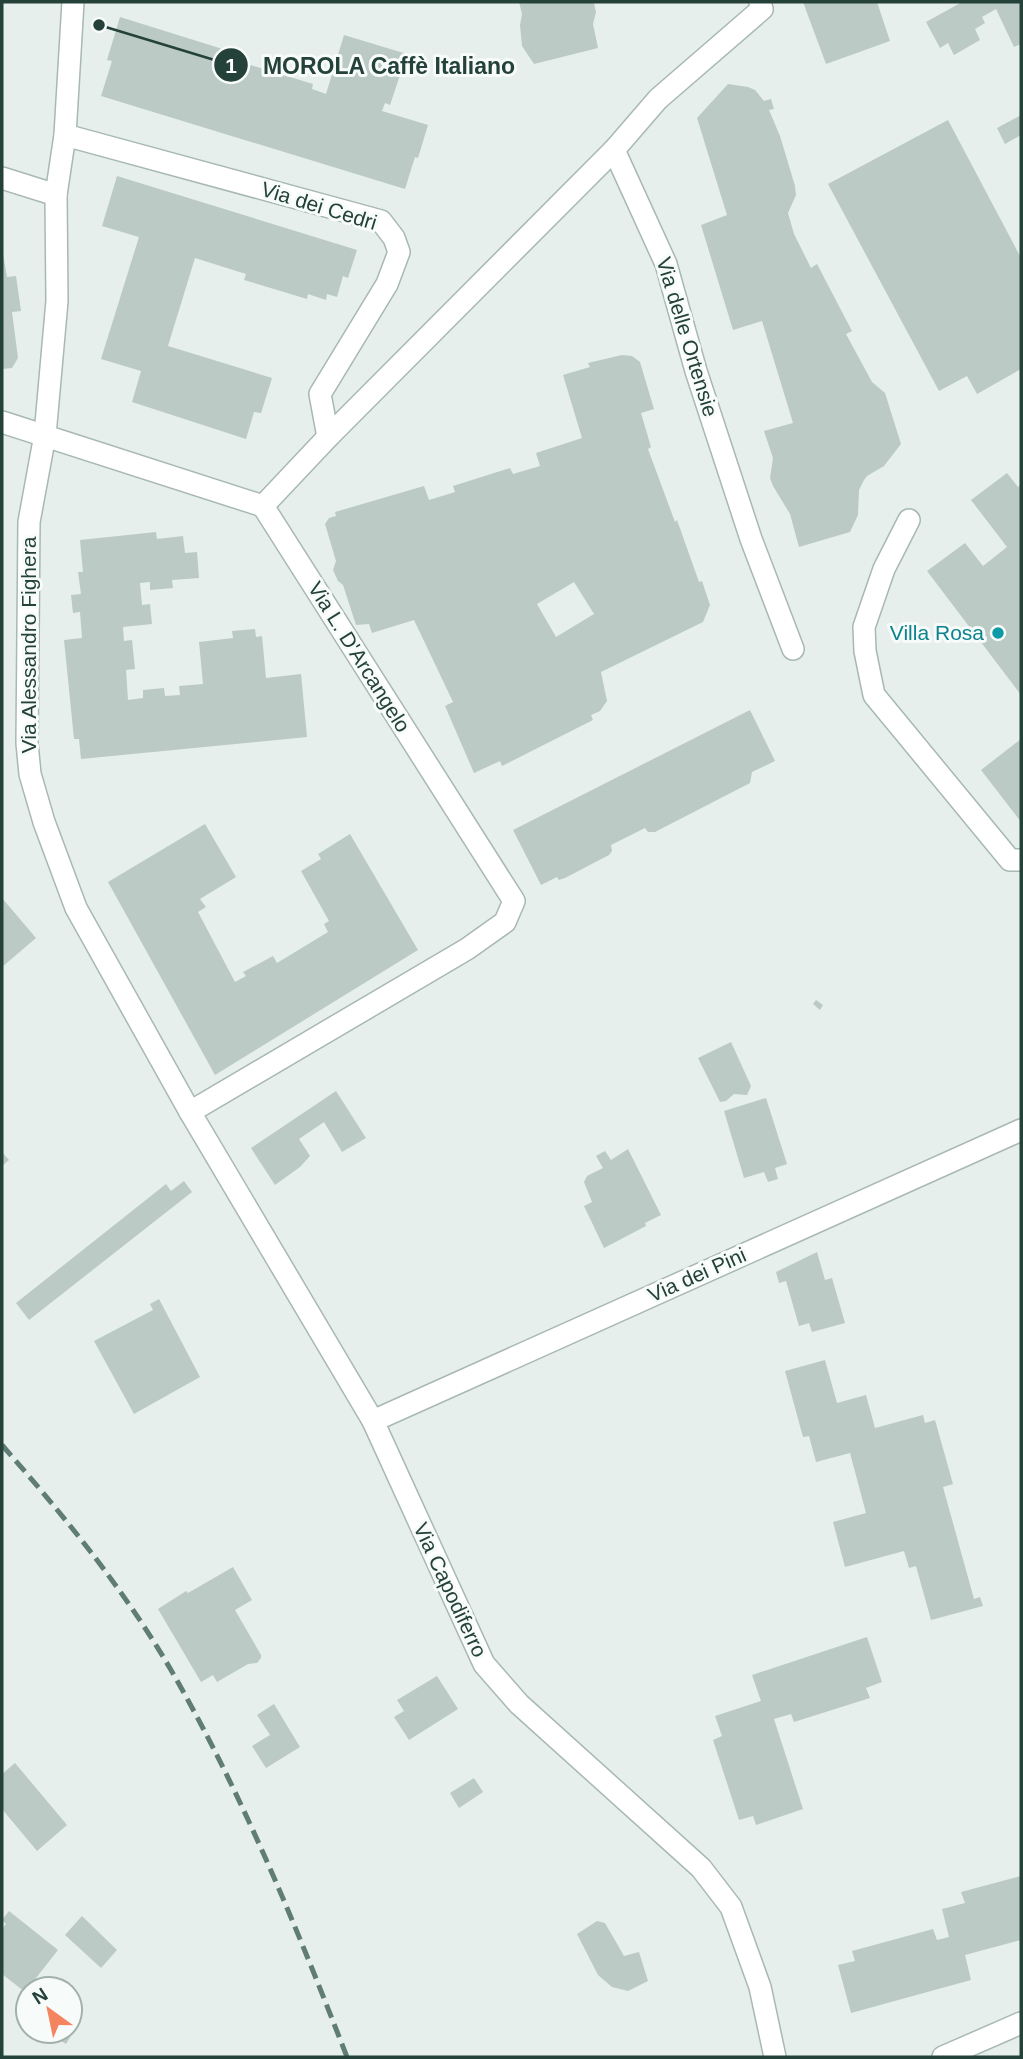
<svg xmlns="http://www.w3.org/2000/svg" width="1023" height="2059" font-family="Helvetica,sans-serif">
<style>
.building{fill:#bbcac4;fill-rule:evenodd}
.lines{fill:none;stroke-linecap:round;stroke-linejoin:round}
.minor-casing{stroke:#a8b8b2;stroke-width:24}
.minor{stroke:#fff;stroke-width:21}
.rail{stroke:#5f7d75;stroke-width:5;stroke-dasharray:14 7;stroke-linecap:butt}
.culture-dot{fill:#0f9aa8;stroke:#f7fbf9;stroke-width:2.5}
.labels{text-anchor:middle;stroke-width:6;stroke-linejoin:round;paint-order:stroke}
.street-label{font-size:21px;fill:#24423a;stroke:#f7fbf9}
.culture-label{font-size:21px;fill:#0d838f;stroke:#f7fbf9;text-anchor:end}
.leader{fill:none;stroke:#24423a;stroke-width:2.5}
.callout-dot{fill:#24423a;stroke:#f7fbf9;stroke-width:2.5}
.mark-label{font-size:21px;text-anchor:middle;font-weight:bold;fill:#fff}
.callout-label{font-size:23px;text-anchor:middle;font-weight:bold;fill:#24423a;stroke:#f7fbf9;stroke-width:6;stroke-linejoin:round;paint-order:stroke}
</style>
<rect width="100%" height="100%" fill="#e6efeb"/>
<g class="building">
<polygon points="519,2 594,3 596,12 593,24 598,48 534,64 522,46 520,25 522,14"/>
<polygon points="803,2 877,2 890,41 826,64"/>
<polygon points="962,2 1021,2 1021,44 1014,47 996,9 982,17 985,23 975,29 980,40 954,55 948,43 940,48 926,22"/>
<polygon points="120,17 245,56 244,63 313,84 312,89 326,94 344,35 407,54 390,105 385,103 382,111 428,125 418,158 415,157 405,189 101,96 112,61 107,60"/>
<polygon points="728,84 748,87 755,90 764,101 771,99 774,109 769,110 780,136 795,186 796,195 788,213 794,234 811,268 817,264 852,331 846,334 872,382 885,393 901,444 884,466 867,476 864,480 859,490 858,515 850,532 799,547 790,514 773,486 770,478 773,458 764,431 793,423 762,321 733,330 701,225 727,215 697,118"/>
<polygon points="1021,115 1021,135 1005,144 997,128"/>
<polygon points="948,120 1021,258 1021,369 977,394 967,376 939,391 828,184"/>
<polygon points="117,176 357,250 348,278 343,276 337,297 327,294 326,300 308,294 307,299 244,280 246,274 195,258 168,346 272,378 261,413 254,412 246,439 132,402 141,371 101,359 139,237 102,226"/>
<polygon points="2,248 7,277 16,276 21,311 12,312 18,358 12,368 2,369"/>
<path d="M622 355 632 356 640 362 654 409 641 413 651 447 648 449 675 522 677 520 699 582 702 581 710 605 703 622 601 672 607 701 600 711 591 715 593 720 502 766 500 761 474 773 445 706 453 702 414 620 372 633 369 624 356 625 343 585 338 581 333 570 336 561 325 524 329 518 336 516 335 512 424 486 429 500 455 492 453 486 510 468 513 474 540 466 536 453 582 438 563 375 590 367 588 363ZM574 582 594 614 556 637 537 604Z"/>
<polygon points="1007,473 1018,487 1021,484 1021,695 927,571 965,543 983,566 1007,547 971,500"/>
<polygon points="156,532 157,539 183,536 185,553 197,552 199,578 172,580 173,588 150,590 150,582 140,583 142,605 150,604 152,624 123,627 124,641 132,640 135,669 126,670 128,700 143,698 143,690 164,688 165,696 180,695 179,686 203,684 199,642 233,638 232,631 255,629 256,637 262,636 266,678 301,674 307,737 81,759 79,739 74,739 64,640 82,638 80,612 73,613 71,595 81,594 78,572 83,572 80,540"/>
<polygon points="750,710 775,761 752,772 750,783 655,832 648,832 645,828 611,845 612,851 609,855 565,878 559,880 557,877 541,885 513,830"/>
<polygon points="1021,739 1021,822 981,770"/>
<polygon points="205,824 236,877 200,899 206,907 198,912 235,982 246,976 243,972 273,956 277,963 328,932 324,924 329,921 301,871 321,859 318,854 350,834 418,950 215,1075 108,882"/>
<polygon points="2,898 36,938 2,967"/>
<polygon points="816,1000 823,1005 820,1010 813,1004"/>
<polygon points="731,1042 751,1086 747,1095 734,1094 726,1101 720,1102 698,1058"/>
<polygon points="336,1091 366,1138 342,1152 324,1122 299,1139 310,1156 300,1167 275,1185 251,1148"/>
<polygon points="766,1098 787,1164 775,1168 778,1179 768,1182 764,1172 744,1178 724,1111"/>
<polygon points="628,1149 661,1215 645,1223 646,1226 604,1248 584,1206 592,1202 584,1182 587,1176 603,1168 596,1156 605,1151 611,1160"/>
<polygon points="2,1152 9,1160 2,1166"/>
<polygon points="184,1181 192,1192 29,1320 16,1303 166,1184 171,1191"/>
<polygon points="817,1252 825,1280 832,1278 845,1323 812,1332 809,1323 799,1326 786,1281 779,1283 776,1272"/>
<polygon points="159,1299 200,1377 134,1414 94,1341 153,1310 150,1304"/>
<polygon points="825,1360 837,1403 866,1395 875,1428 923,1415 925,1423 935,1420 953,1484 943,1487 974,1599 980,1597 983,1606 931,1620 916,1566 909,1568 904,1551 845,1567 833,1522 866,1513 850,1453 816,1462 809,1436 803,1437 785,1371"/>
<polygon points="233,1567 252,1600 235,1610 261,1655 261,1658 257,1663 248,1664 217,1682 213,1675 201,1682 158,1609 186,1591 188,1593"/>
<polygon points="867,1637 882,1682 866,1688 870,1698 794,1722 791,1714 774,1719 803,1809 756,1825 753,1816 739,1820 713,1740 722,1736 715,1716 761,1701 752,1675"/>
<polygon points="437,1676 458,1709 409,1740 394,1717 404,1711 397,1700"/>
<polygon points="274,1704 300,1747 266,1768 252,1746 270,1735 257,1715"/>
<polygon points="15,1763 67,1825 37,1851 2,1809 2,1774"/>
<polygon points="474,1778 483,1792 459,1808 450,1793"/>
<polygon points="1021,1876 1021,1940 965,1955 971,1980 851,2013 838,1965 855,1961 852,1951 933,1929 937,1940 949,1937 942,1909 965,1903 961,1892"/>
<polygon points="9,1911 58,1950 25,1992 2,1974 2,1929 6,1924 2,1920"/>
<polygon points="82,1916 117,1950 101,1968 65,1935"/>
<polygon points="597,1921 605,1923 624,1956 639,1952 648,1981 628,1991 612,1987 598,1975 577,1934"/>
<polygon points="54,2031 68,2031 72,2034 66,2044 52,2035"/>
</g>
<g class="lines">
<g class="minor-casing">
<g id="minor">
<polyline points="73,2 65,135 56,195 57,301 45,435 29,522 27,743 30,774 44,822 76,908 190,1112 373,1421 484,1664 519,1704 701,1868 731,1907 760,1987 775,2057"/>
<polyline points="65,135 381,221 394,238 399,252 387,284 320,394 328,437"/>
<polyline points="614,150 666,264 696,371 751,539 793,649"/>
<polyline points="2,178 56,195"/>
<polyline points="2,422 263,506"/>
<polyline points="263,506 328,437 614,150 658,99 762,9 760,2"/>
<polyline points="909,520 884,569 864,627 865,651 874,695 1010,860 1021,860"/>
<polyline points="190,1112 467,949 505,922 514,901 263,506"/>
<polyline points="373,1421 1021,1130"/>
<polyline points="943,2057 1021,2023"/>
</g>
</g>
<use href="#minor" class="minor"/>
<path class="rail" d="M2 1445C64 1516 124 1589 171 1670 242 1793 296 1926 347 2057"/>
</g>
<circle class="culture-dot" cx="998" cy="633" r="7"/>
<g class="labels">
<g class="street-label">
<text transform="translate(319 206) rotate(17)" y="7">Via dei Cedri</text>
<text transform="translate(687 337) rotate(73)" y="7">Via delle Ortensie</text>
<text transform="translate(29 645) rotate(-90)" y="7">Via Alessandro Fighera</text>
<text transform="translate(359 657) rotate(58)" y="7">Via L. D'Arcangelo</text>
<text transform="translate(697 1275) rotate(-24)" y="7">Via dei Pini</text>
<text transform="translate(450 1590) rotate(65)" y="7">Via Capodiferro</text>
</g>
<g class="culture-label">
<text x="984" y="640">Villa Rosa</text>
</g>
</g>
<path class="leader" d="M99 25L231 65"/>
<g class="callout-dot">
<circle cx="99" cy="25" r="7"/>
<circle cx="231" cy="65" r="18"/>
</g>
<g class="mark-label">
<text x="231" y="73">1</text>
</g>
<g class="callout-label">
<text x="389" y="74">MOROLA Caffè Italiano</text>
</g>
<rect width="1023" height="2059" fill="none" stroke="#24423a" stroke-width="7"/>
<g transform="translate(49 2010) rotate(327)"><circle r="33" fill="#f7fbf9" stroke="#a3b1ad" stroke-width="2"/>
<path d="M0-5L12 26L0 18L-12 26Z" fill="#f4845f"/>
<text y="-10" font-size="19" font-weight="bold" text-anchor="middle" fill="#24423a">N</text>
</g>
</svg>
